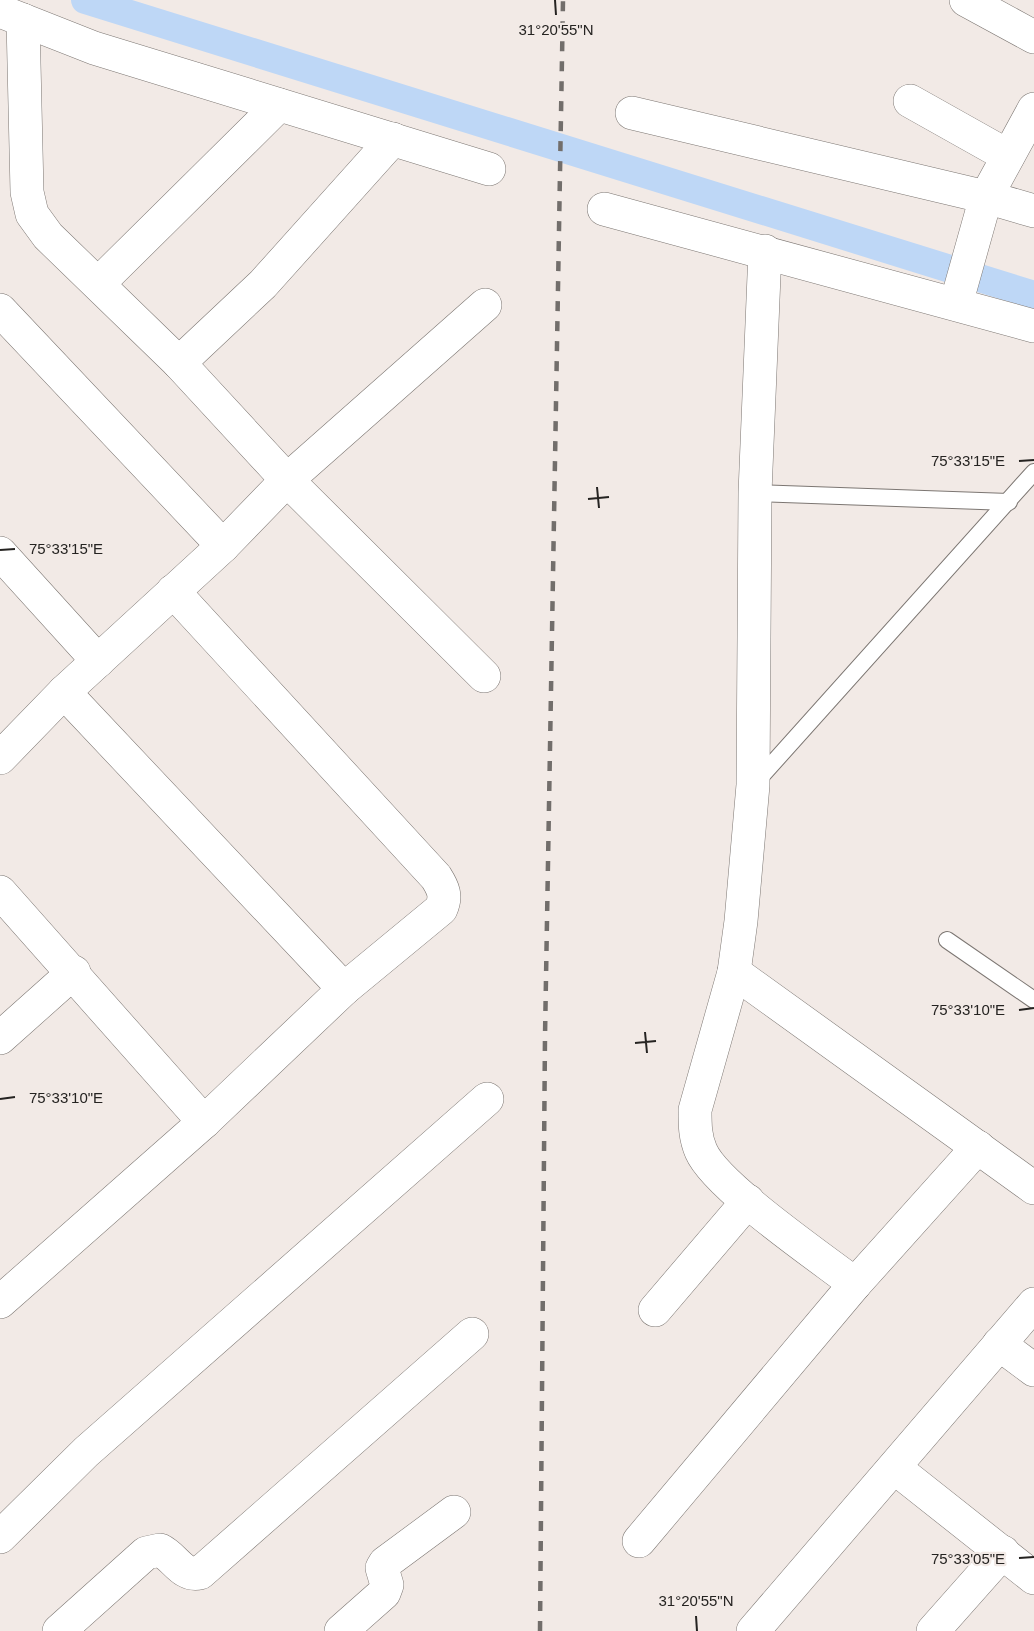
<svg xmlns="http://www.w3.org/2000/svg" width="1034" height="1631" font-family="Helvetica,sans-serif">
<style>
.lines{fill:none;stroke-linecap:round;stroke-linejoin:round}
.canal{stroke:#bed7f6;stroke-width:28}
.service-casing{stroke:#7c7672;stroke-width:18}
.minor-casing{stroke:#7c7672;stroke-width:34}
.service{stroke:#fff;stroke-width:16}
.minor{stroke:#fff;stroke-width:33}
.rail{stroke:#726e6b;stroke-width:4.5;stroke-dasharray:10 10;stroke-linecap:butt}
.ticks{fill:none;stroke:#252321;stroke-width:2}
.ticks-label{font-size:15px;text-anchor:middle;fill:#252321;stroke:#f2eae6;stroke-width:4.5;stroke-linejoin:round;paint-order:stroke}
</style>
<rect width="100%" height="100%" fill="#f2eae6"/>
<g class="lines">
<polyline class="canal" points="85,0 1034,295"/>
<g class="service-casing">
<g id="service">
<polyline points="755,493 1009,502"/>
<polyline points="756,782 1034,472"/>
<polyline points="947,940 1034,1000"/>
</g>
</g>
<g class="minor-casing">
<g id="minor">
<polyline points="966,0 1034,37"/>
<polyline points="0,11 94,48 489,169"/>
<polyline points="23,20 27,192 32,214 48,236 179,363 287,480 484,676"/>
<polyline points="910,101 1008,156"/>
<polyline points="632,113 986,197 1034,211"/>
<polyline points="604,209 1034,326"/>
<path d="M765 251 755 493 753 785 741 921 734 972 695 1110C695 1125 695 1137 701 1151 716 1186 820 1257 855 1284"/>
<polyline points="99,283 279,105"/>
<polyline points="956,304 986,197 1034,109"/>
<polyline points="0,310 223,546"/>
<polyline points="179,363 263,284 393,139"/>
<polyline points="0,553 98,661"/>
<polyline points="64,692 344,989"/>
<polyline points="0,758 64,692 223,546 287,480 485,305"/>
<polyline points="0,892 204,1122"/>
<polyline points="734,972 1034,1188"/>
<polyline points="0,1038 74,972"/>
<path d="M0 1302 204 1122 344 989 441 909C447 896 443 888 436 877L173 591"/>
<polyline points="655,1310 748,1201"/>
<polyline points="999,1344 1034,1370"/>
<polyline points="895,1468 1034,1578"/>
<polyline points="0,1537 86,1452 487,1099"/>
<polyline points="639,1541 855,1284 978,1147"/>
<path d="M59 1631 146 1553 160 1550C175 1557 182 1577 200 1573L472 1334"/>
<polyline points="341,1631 384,1593 387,1585 382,1568 385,1563 454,1512"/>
<polyline points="753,1631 1034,1304"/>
<polyline points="933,1631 1003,1552"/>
</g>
</g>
<use href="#service" class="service"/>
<use href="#minor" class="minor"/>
<polyline class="rail" points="540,1631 545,1036 563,0"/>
</g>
<path class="ticks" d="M555 0 556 15M1019 461 1034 460M597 487 599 508M588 499 609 497M0 550 15 549M1019 1010 1034 1008M645 1032 647 1053M635 1043 656 1041M0 1099 15 1097M1019 1558 1034 1557M696 1616 697 1631"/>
<g class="ticks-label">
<text x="556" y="35">31°20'55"N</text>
<text x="968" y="466">75°33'15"E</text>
<text x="66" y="554">75°33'15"E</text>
<text x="968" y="1015">75°33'10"E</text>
<text x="66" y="1103">75°33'10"E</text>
<text x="968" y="1564">75°33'05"E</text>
<text x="696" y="1606">31°20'55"N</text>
</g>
</svg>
